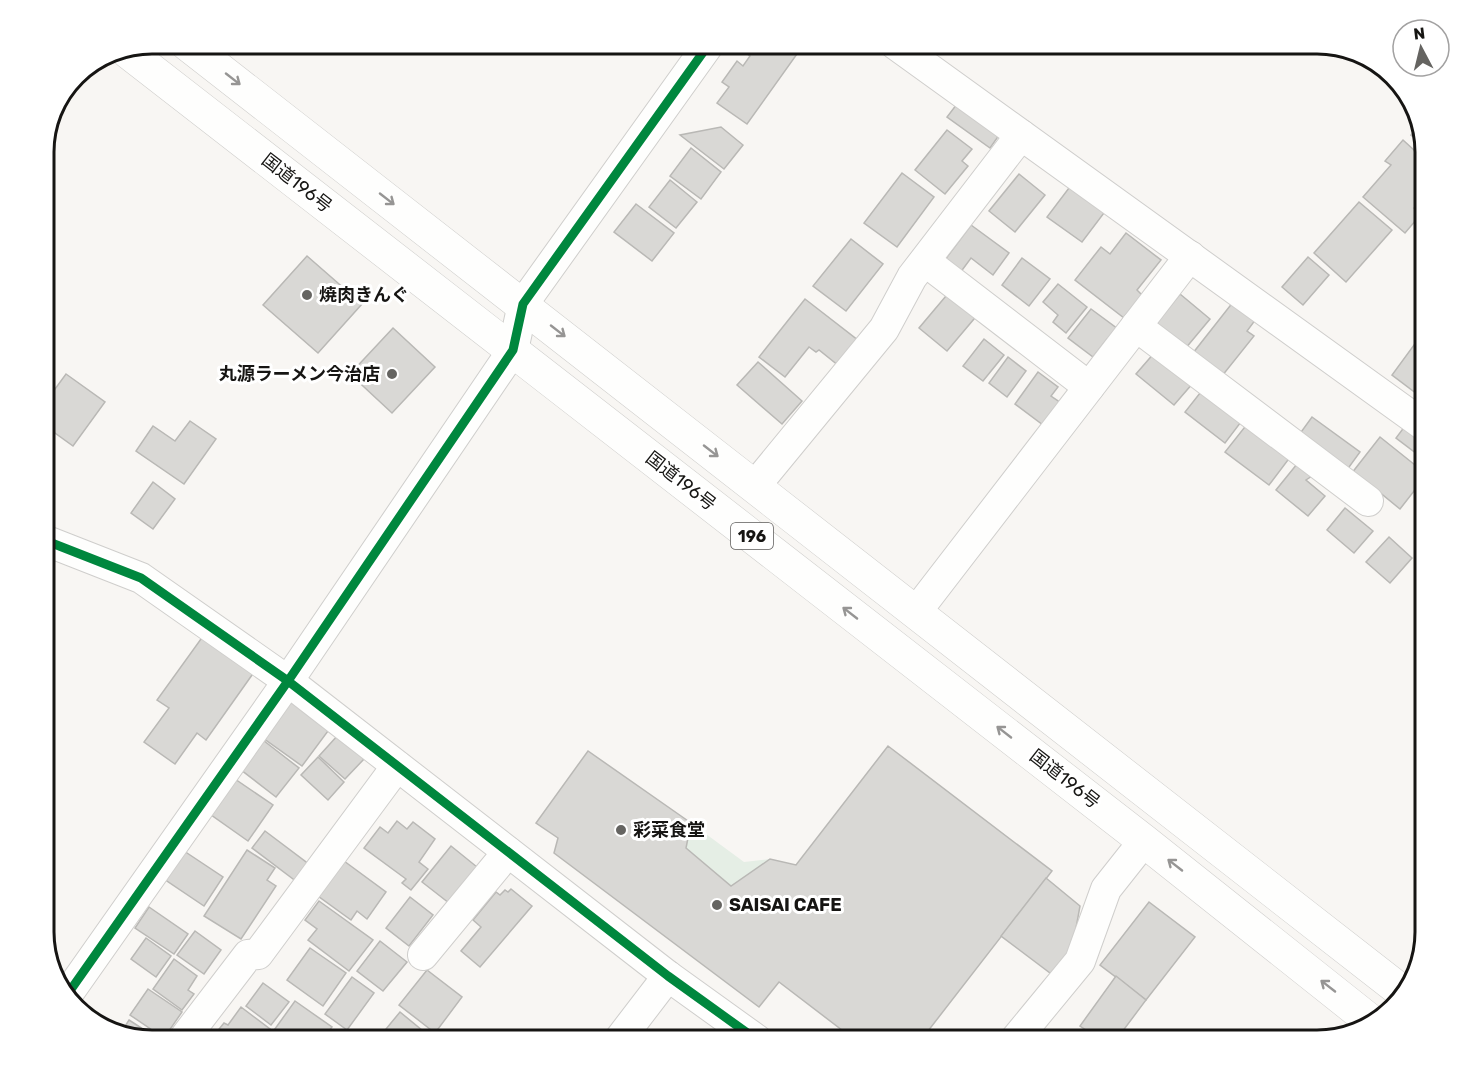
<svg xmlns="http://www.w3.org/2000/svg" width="1469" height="1084" font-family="Rubik,'Noto Sans JP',sans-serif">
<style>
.green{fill:#e5eee5}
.building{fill:#d9d8d5;stroke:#b9b8b5;stroke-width:1.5}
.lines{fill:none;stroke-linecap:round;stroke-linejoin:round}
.minor-casing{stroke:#cfcecc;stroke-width:32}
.highway-casing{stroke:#cfcecc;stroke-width:34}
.minor{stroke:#fefefd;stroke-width:30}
.highway{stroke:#fefefd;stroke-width:33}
.cycleway-casing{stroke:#fff;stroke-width:13}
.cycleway{stroke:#00873e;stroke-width:9}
.oneway{stroke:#969594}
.poi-dot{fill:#656461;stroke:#fff;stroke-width:2}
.labels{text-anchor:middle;stroke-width:6;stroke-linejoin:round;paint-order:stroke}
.shield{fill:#fff;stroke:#5c5b5a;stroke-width:1.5}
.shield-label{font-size:16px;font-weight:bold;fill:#161513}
.street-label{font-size:18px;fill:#161513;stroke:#fff}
.poi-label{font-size:18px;font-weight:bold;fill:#161513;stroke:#fff;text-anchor:start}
.rim{fill:none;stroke:#161513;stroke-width:3}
</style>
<rect width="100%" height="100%" fill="#f8f6f3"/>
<polygon class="green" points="691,823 744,862 770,859 731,886 686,848"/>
<g class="building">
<polygon points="744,44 782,44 797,54 747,124 717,103 729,87 722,82 737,61 743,66 750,56 740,49"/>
<polygon points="960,100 1002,131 990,148 947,117"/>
<polygon points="1419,125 1424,145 1411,135"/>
<polygon points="721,127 743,145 724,169 680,135"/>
<polygon points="947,130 972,149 962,161 968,166 945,194 915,170"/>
<polygon points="1403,140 1425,160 1425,195 1414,208 1422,213 1405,233 1363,197 1391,165 1385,161"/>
<polygon points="691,148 721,172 701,199 670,176"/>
<polygon points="902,173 934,197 897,247 864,223"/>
<polygon points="1019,174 1045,195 1015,232 989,211"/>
<polygon points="670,180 697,202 676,228 649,207"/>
<polygon points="1072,184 1107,209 1082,242 1047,217"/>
<polygon points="1359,202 1392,230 1346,282 1314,253"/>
<polygon points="636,204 674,233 652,261 614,232"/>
<polygon points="971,225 1009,253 993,275 971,258 960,273 944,261"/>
<polygon points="1126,233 1161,260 1137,290 1142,295 1124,318 1075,280 1101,247 1110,254"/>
<polygon points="851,239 883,264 846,311 813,286"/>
<polygon points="307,256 362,304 318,353 263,305"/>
<polygon points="1308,257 1329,275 1303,305 1282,287"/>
<polygon points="1022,258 1050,279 1029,306 1002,285"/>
<polygon points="1058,284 1087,307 1066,333 1053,322 1058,315 1043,302"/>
<polygon points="951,290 979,313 947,351 919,328"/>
<polygon points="1180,294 1210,319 1185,349 1155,325"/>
<polygon points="1237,297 1259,315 1247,331 1254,336 1222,376 1193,353"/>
<polygon points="805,299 859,341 839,366 819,350 816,352 809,347 785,377 759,357"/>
<polygon points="1091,309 1122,332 1113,344 1107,339 1093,357 1068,338"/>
<polygon points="393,328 435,367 392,413 350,374"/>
<polygon points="1425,330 1425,400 1392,375"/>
<polygon points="984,339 1004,355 983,381 963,366"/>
<polygon points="1155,352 1193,383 1174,405 1136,374"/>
<polygon points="1008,357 1026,371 1007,397 989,383"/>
<polygon points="758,362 802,401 782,424 737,385"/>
<polygon points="1038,372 1058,387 1051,396 1064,405 1047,428 1015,404"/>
<polygon points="66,374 105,402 73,446 44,425 44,404"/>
<polygon points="1204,388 1244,418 1225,443 1185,412"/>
<polygon points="1312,417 1360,452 1344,474 1296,439"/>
<polygon points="190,421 216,439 184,484 136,451 153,426 175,441"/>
<polygon points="1408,422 1425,436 1425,460 1396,438"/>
<polygon points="1248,423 1291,456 1269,485 1225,452"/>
<polygon points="1380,437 1425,473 1425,477 1400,509 1373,487 1348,478"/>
<polygon points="1297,464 1312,476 1306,480 1325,496 1308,516 1276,490"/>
<polygon points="153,482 175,499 153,529 131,513"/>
<polygon points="1345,508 1373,531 1354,553 1327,530"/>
<polygon points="1389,537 1412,558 1390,583 1366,562"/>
<polygon points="206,632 257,668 206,740 197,733 175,764 144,742 169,708 157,700"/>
<polygon points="293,699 331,727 302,766 263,738"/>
<polygon points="338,735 364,759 345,779 319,756"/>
<polygon points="259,737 299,768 276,797 236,766"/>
<polygon points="888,746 1052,871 921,1040 855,1040 779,982 759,1007 554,853 558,838 536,823 588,751 691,823 686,848 731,886 770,859 796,865"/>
<polygon points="318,757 344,782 328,800 301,775"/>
<polygon points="232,777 273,805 248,841 207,812"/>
<polygon points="397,821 407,829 413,822 435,839 419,862 428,869 411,890 402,883 406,879 364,848 380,827 388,833"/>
<polygon points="265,831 310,865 297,882 252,848"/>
<polygon points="451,846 477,867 449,903 422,882"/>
<polygon points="247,850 275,868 267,880 276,886 241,939 204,916"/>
<polygon points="184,851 223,877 204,906 164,879"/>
<polygon points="344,861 386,892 367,919 357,911 351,920 318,896"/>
<polygon points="1046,878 1080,906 1071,956 1054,976 1001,936"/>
<polygon points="511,889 532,906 480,967 461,951 481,927 473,920 496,892 500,895 505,890 508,892"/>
<polygon points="410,897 433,915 409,946 386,928"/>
<polygon points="319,901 373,940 349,971 308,940 317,929 305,920"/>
<polygon points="1149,902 1195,937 1146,1000 1100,965"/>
<polygon points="149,907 188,934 174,954 135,928"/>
<polygon points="195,931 221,950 204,974 177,955"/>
<polygon points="146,938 171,956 156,977 131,959"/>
<polygon points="380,941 407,962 383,991 357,971"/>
<polygon points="310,948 346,973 323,1006 287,980"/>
<polygon points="174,959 197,976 188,990 194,994 182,1010 153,989"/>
<polygon points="427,970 462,997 435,1033 399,1005"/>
<polygon points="1116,976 1146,1000 1116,1040 1101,1040 1080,1026"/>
<polygon points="352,977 374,993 347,1030 325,1014"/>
<polygon points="263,983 289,1002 271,1025 246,1006"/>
<polygon points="148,989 182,1012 164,1038 130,1015"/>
<polygon points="295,1001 332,1027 322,1040 267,1040"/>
<polygon points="241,1007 270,1029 262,1040 225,1040 215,1034 224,1023 228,1025"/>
<polygon points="400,1012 434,1040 377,1040"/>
<polygon points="129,1020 160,1040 159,1040 122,1031"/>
</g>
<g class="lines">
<g class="minor-casing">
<g id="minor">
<polyline points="895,44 1425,426"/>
<polyline points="925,261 1089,387"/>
<polyline points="1136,326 1368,501"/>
<polyline points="755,486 884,329 912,277 1021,135"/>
<polyline points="44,540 141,578 288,681 668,976 757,1040"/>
<polyline points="916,612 1190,256"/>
<polyline points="423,955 508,852"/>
<polyline points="67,995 288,681 513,350 523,304 709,44"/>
<polyline points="183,1040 248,955 258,954 397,766"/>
<polyline points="619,1040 668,976"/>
<polyline points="1015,1040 1080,961 1106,889 1144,841"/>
</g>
</g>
<g class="highway-casing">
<g id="highway">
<polyline points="187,44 1405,994"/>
<polyline points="128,52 1144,841 1373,1023"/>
</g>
</g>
<use href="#minor" class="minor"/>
<use href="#highway" class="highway"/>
<g class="cycleway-casing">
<g id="cycleway">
<polyline points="44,540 141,578 288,681 668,976 757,1040"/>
<polyline points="67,995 288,681 513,350 523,304 709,44"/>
</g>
</g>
<use href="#cycleway" class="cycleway"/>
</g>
<defs><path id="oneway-shaft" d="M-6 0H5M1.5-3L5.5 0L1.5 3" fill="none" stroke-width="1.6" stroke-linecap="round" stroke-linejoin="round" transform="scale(1.5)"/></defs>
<g class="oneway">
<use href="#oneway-shaft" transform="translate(233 79) rotate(38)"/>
<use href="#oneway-shaft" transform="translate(387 199) rotate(38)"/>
<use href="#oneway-shaft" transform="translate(558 331) rotate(38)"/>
<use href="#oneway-shaft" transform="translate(711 451) rotate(38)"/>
<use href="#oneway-shaft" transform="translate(850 613) rotate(-142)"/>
<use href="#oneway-shaft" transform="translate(1004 732) rotate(-142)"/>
<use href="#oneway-shaft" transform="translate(1175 865) rotate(-142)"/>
<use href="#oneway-shaft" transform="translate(1328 986) rotate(-142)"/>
</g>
<g class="poi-dot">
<circle cx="307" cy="295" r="6"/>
<circle cx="392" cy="374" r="6"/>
<circle cx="621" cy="830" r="6"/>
<circle cx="717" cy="905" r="6"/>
</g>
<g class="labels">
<rect class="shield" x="731" y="523" width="42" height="26" rx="4.5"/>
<g class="shield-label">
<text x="752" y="542">196</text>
</g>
<g class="street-label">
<text transform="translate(297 183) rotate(38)" y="6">国道196号</text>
<text transform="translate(681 481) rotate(38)" y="6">国道196号</text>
<text transform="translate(1065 779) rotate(38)" y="6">国道196号</text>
</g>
<g class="poi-label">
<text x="319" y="301">焼肉きんぐ</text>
<text x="380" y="380" text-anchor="end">丸源ラーメン今治店</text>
<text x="633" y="836">彩菜食堂</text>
<text x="729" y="911">SAISAI CAFE</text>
</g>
</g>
<path d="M0 0H1469V1084H0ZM152 54H1317A98 98 0 0 1 1415 152V932A98 98 0 0 1 1317 1030H152A98 98 0 0 1 54 932V152A98 98 0 0 1 152 54Z" fill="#fff" fill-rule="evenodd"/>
<path class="rim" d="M152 54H1317A98 98 0 0 1 1415 152V932A98 98 0 0 1 1317 1030H152A98 98 0 0 1 54 932V152A98 98 0 0 1 152 54Z"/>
<g transform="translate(1421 48) rotate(353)"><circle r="28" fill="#ffffff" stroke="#a2a1a1" stroke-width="1.5"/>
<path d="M0-4.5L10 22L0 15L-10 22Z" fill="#656461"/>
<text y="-9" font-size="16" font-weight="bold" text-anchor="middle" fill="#161513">N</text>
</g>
</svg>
